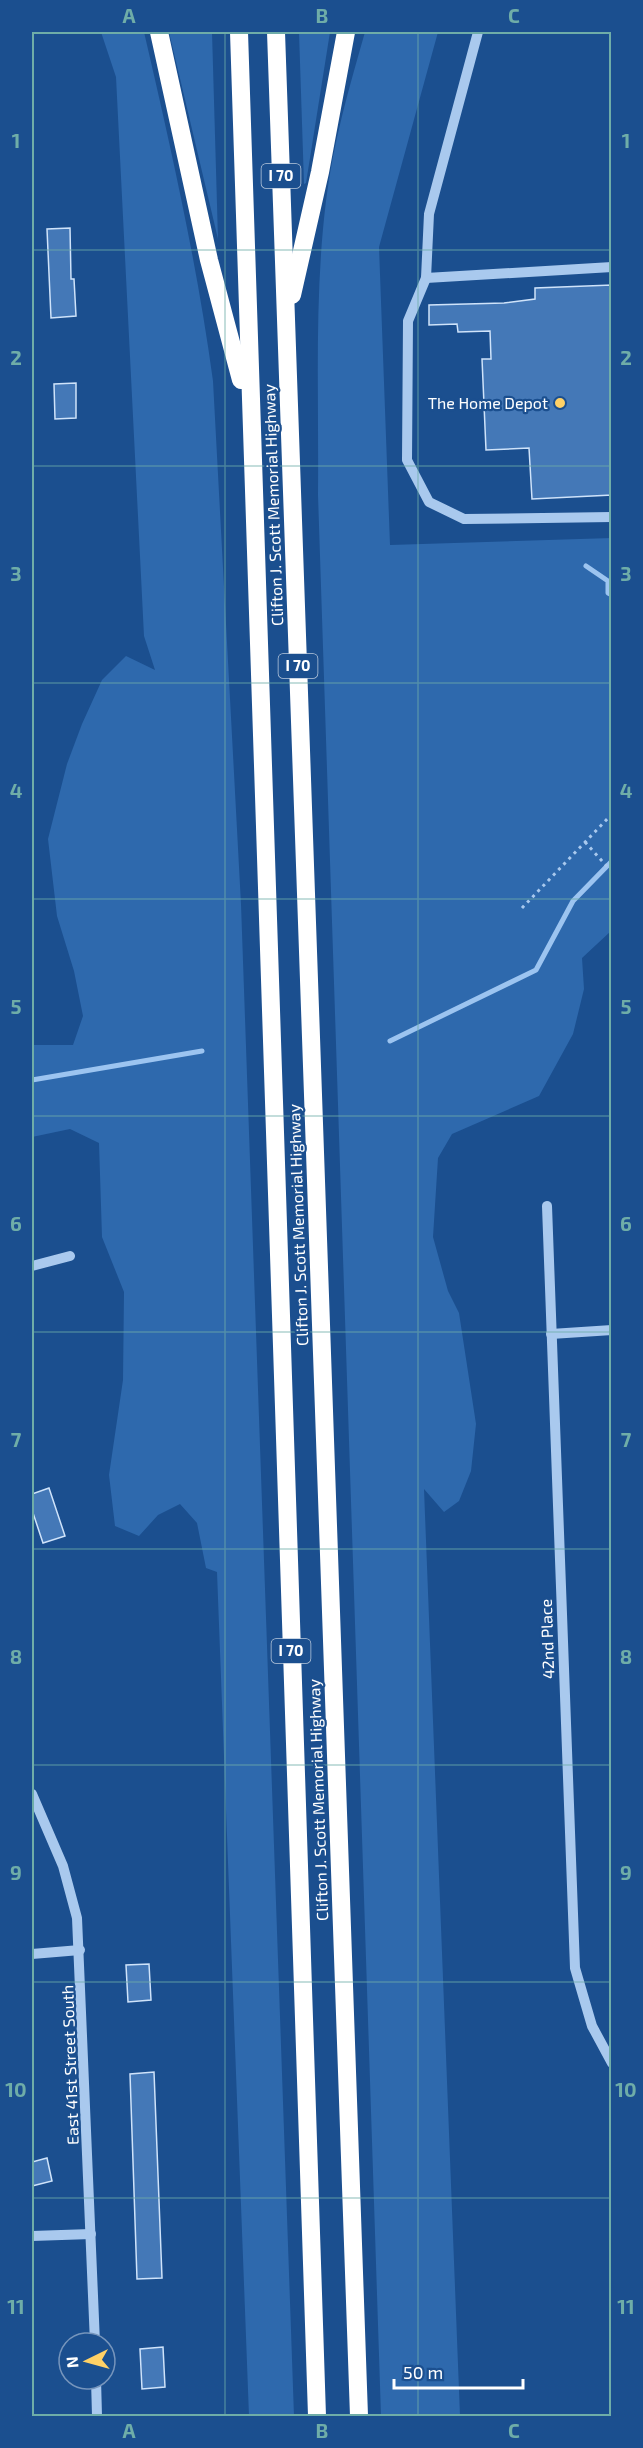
<svg xmlns="http://www.w3.org/2000/svg" width="643" height="2448" font-family="'Exo 2',sans-serif">
<style>
.green{fill:#2e69ad}
.lines{fill:none;stroke-linecap:round;stroke-linejoin:round}
.stream{stroke:#9cc4f0;stroke-width:5}
.building{fill:#4478b7;stroke:#cfe3fa;stroke-width:1.5}
.path{stroke:#a9c9ee;stroke-width:3;stroke-dasharray:3 4.5;stroke-linecap:butt}
.minor{stroke:#a9c9ee;stroke-width:10}
.highway{stroke:#fff;stroke-width:18}
.grid{fill:none;stroke:#6fada8;stroke-width:1.5;stroke-opacity:0.55}
.poi-dot{fill:#ffd166;stroke:#1b4f8f;stroke-width:2}
.labels{text-anchor:middle;stroke-width:4.5;stroke-linejoin:round;paint-order:stroke}
.shield{fill:#1b4f8f;stroke:#bbcadd;stroke-width:1.5}
.shield-label{font-size:15px;font-weight:bold;fill:#fff}
.poi-label{font-size:16px;fill:#fff;stroke:#1b4f8f;text-anchor:end}
.street-label{font-size:16px;fill:#fff;stroke:#1b4f8f}
.neatline{fill:none;stroke:#6fada8;stroke-width:2}
.grid-label{font-size:20px;text-anchor:middle;font-weight:bold;fill:#6fada8}
</style>
<rect width="100%" height="100%" fill="#1b4f8f"/>
<g class="green">
<path d="M101 32H144C171 148 197 263 213 381L241 904 294 2416H249L217 1572 206 1568 197 1523 180 1504 158 1515 139 1536 115 1526 109 1475 123 1380 124 1292 102 1237 99 1143 70 1129 32 1137V1045H73L83 1016 74 971 57 916 48 839 67 764 82 724 102 680 126 656 155 670 144 636 116 77Z"/>
<polygon points="169,32 212,32 218,239"/>
<polygon points="299,32 330,32 306,183 304,184"/>
<path d="M365 32H438L379 247 390 545 612 538 611 931 582 958 584 989 573 1034 539 1096 452 1134 438 1158 433 1237 448 1291 459 1313 476 1424 471 1471 459 1501 444 1512 424 1489 460 2416H381L318 495C319 397 314 298 326 201 333 143 349 88 365 32Z"/>
</g>
<g class="lines">
<g class="stream">
<polyline points="586,566 608,581 608,593 612,595"/>
<polyline points="390,1041 536,970 573,901 612,861"/>
<polyline points="32,1080 202,1051"/>
</g>
</g>
<g class="building">
<polygon points="70,228 71,279 74,279 76,316 51,318 47,229"/>
<polygon points="612,285 612,495 532,499 529,448 486,450 482,359 491,359 490,331 458,332 457,324 429,325 429,305 504,303 535,299 535,288"/>
<polygon points="76,383 76,418 55,419 54,384"/>
<polygon points="49,1488 65,1536 43,1543 32,1510 32,1494"/>
<polygon points="149,1964 151,2000 128,2002 126,1965"/>
<polygon points="154,2072 162,2278 137,2279 130,2074"/>
<polygon points="47,2158 52,2181 32,2186 32,2162"/>
<polygon points="163,2347 165,2387 142,2389 140,2349"/>
</g>
<g class="lines">
<g class="path">
<polyline points="585,842 612,872"/>
<polyline points="522,908 612,814"/>
</g>
<g class="minor">
<polyline points="478,32 429,214 426,278 612,267"/>
<polyline points="426,278 408,321 407,460 429,502 464,519 612,517"/>
<polyline points="547,1206 575,1968 592,2026 612,2063"/>
<polyline points="32,1266 70,1256"/>
<polyline points="551,1334 612,1330"/>
<polyline points="32,1794 63,1866 77,1918 95,2343"/>
<polyline points="32,1954 80,1950"/>
<polyline points="32,2236 91,2234"/>
<polyline points="96,2379 97,2416"/>
</g>
<g class="highway">
<polyline points="159,32 209,260 241,380"/>
<polyline points="239,32 317,2416"/>
<polyline points="276,32 359,2416"/>
<polyline points="292,295 320,172 346,32"/>
</g>
</g>
<path class="grid" d="M225 32V2416M418 32V2416M32 250H612M32 466H612M32 683H612M32 899H612M32 1116H612M32 1332H612M32 1549H612M32 1765H612M32 1982H612M32 2198H612"/>
<circle class="poi-dot" cx="560" cy="403" r="6"/>
<g class="labels">
<g class="shield">
<rect x="261.5" y="164" width="39" height="24" rx="4.5"/>
<rect x="278.5" y="654" width="39" height="24" rx="4.5"/>
<rect x="271.5" y="1639" width="39" height="24" rx="4.5"/>
</g>
<g class="shield-label">
<text x="281" y="181">I 70</text>
<text x="298" y="671">I 70</text>
<text x="291" y="1656">I 70</text>
</g>
<g class="poi-label">
<text x="548" y="409">The Home Depot</text>
</g>
<g class="street-label">
<text transform="translate(273 505) rotate(-92)" y="6">Clifton J. Scott Memorial Highway</text>
<text transform="translate(298 1225) rotate(-92)" y="6">Clifton J. Scott Memorial Highway</text>
<text transform="translate(547 1639) rotate(-92)" y="6">42nd Place</text>
<text transform="translate(318 1800) rotate(-92)" y="6">Clifton J. Scott Memorial Highway</text>
<text transform="translate(70 2065) rotate(-92)" y="6">East 41st Street South</text>
</g>
</g>
<rect width="643" height="2448" fill="none" stroke="#1b4f8f" stroke-width="66"/>
<g transform="translate(87 2361) rotate(265)"><circle r="28" fill="#1b4f8f" stroke="#7695bc" stroke-width="1.5"/>
<path d="M0-4.5L10 22L0 15L-10 22Z" fill="#ffd166"/>
<text y="-9" font-size="16" font-weight="bold" text-anchor="middle" fill="#ffffff">N</text>
</g>
<path d="M394 2379v9h129v-9" fill="none" stroke="#ffffff" stroke-width="3"/>
<text x="403" y="2379" font-size="18" fill="#ffffff" stroke="#1b4f8f" stroke-width="4.5" paint-order="stroke">50 m</text>
<rect x="33" y="33" width="577" height="2382" class="neatline"/>
<g class="grid-label">
<text x="129" y="23">A</text>
<text x="322" y="23">B</text>
<text x="514" y="23">C</text>
<text x="16" y="148">1</text>
<text x="626" y="148">1</text>
<text x="16" y="365">2</text>
<text x="626" y="365">2</text>
<text x="16" y="581">3</text>
<text x="626" y="581">3</text>
<text x="16" y="798">4</text>
<text x="626" y="798">4</text>
<text x="16" y="1014">5</text>
<text x="626" y="1014">5</text>
<text x="16" y="1231">6</text>
<text x="626" y="1231">6</text>
<text x="16" y="1447">7</text>
<text x="626" y="1447">7</text>
<text x="16" y="1664">8</text>
<text x="626" y="1664">8</text>
<text x="16" y="1880">9</text>
<text x="626" y="1880">9</text>
<text x="16" y="2097">10</text>
<text x="626" y="2097">10</text>
<text x="16" y="2314">11</text>
<text x="626" y="2314">11</text>
<text x="129" y="2438">A</text>
<text x="322" y="2438">B</text>
<text x="514" y="2438">C</text>
</g>
</svg>
